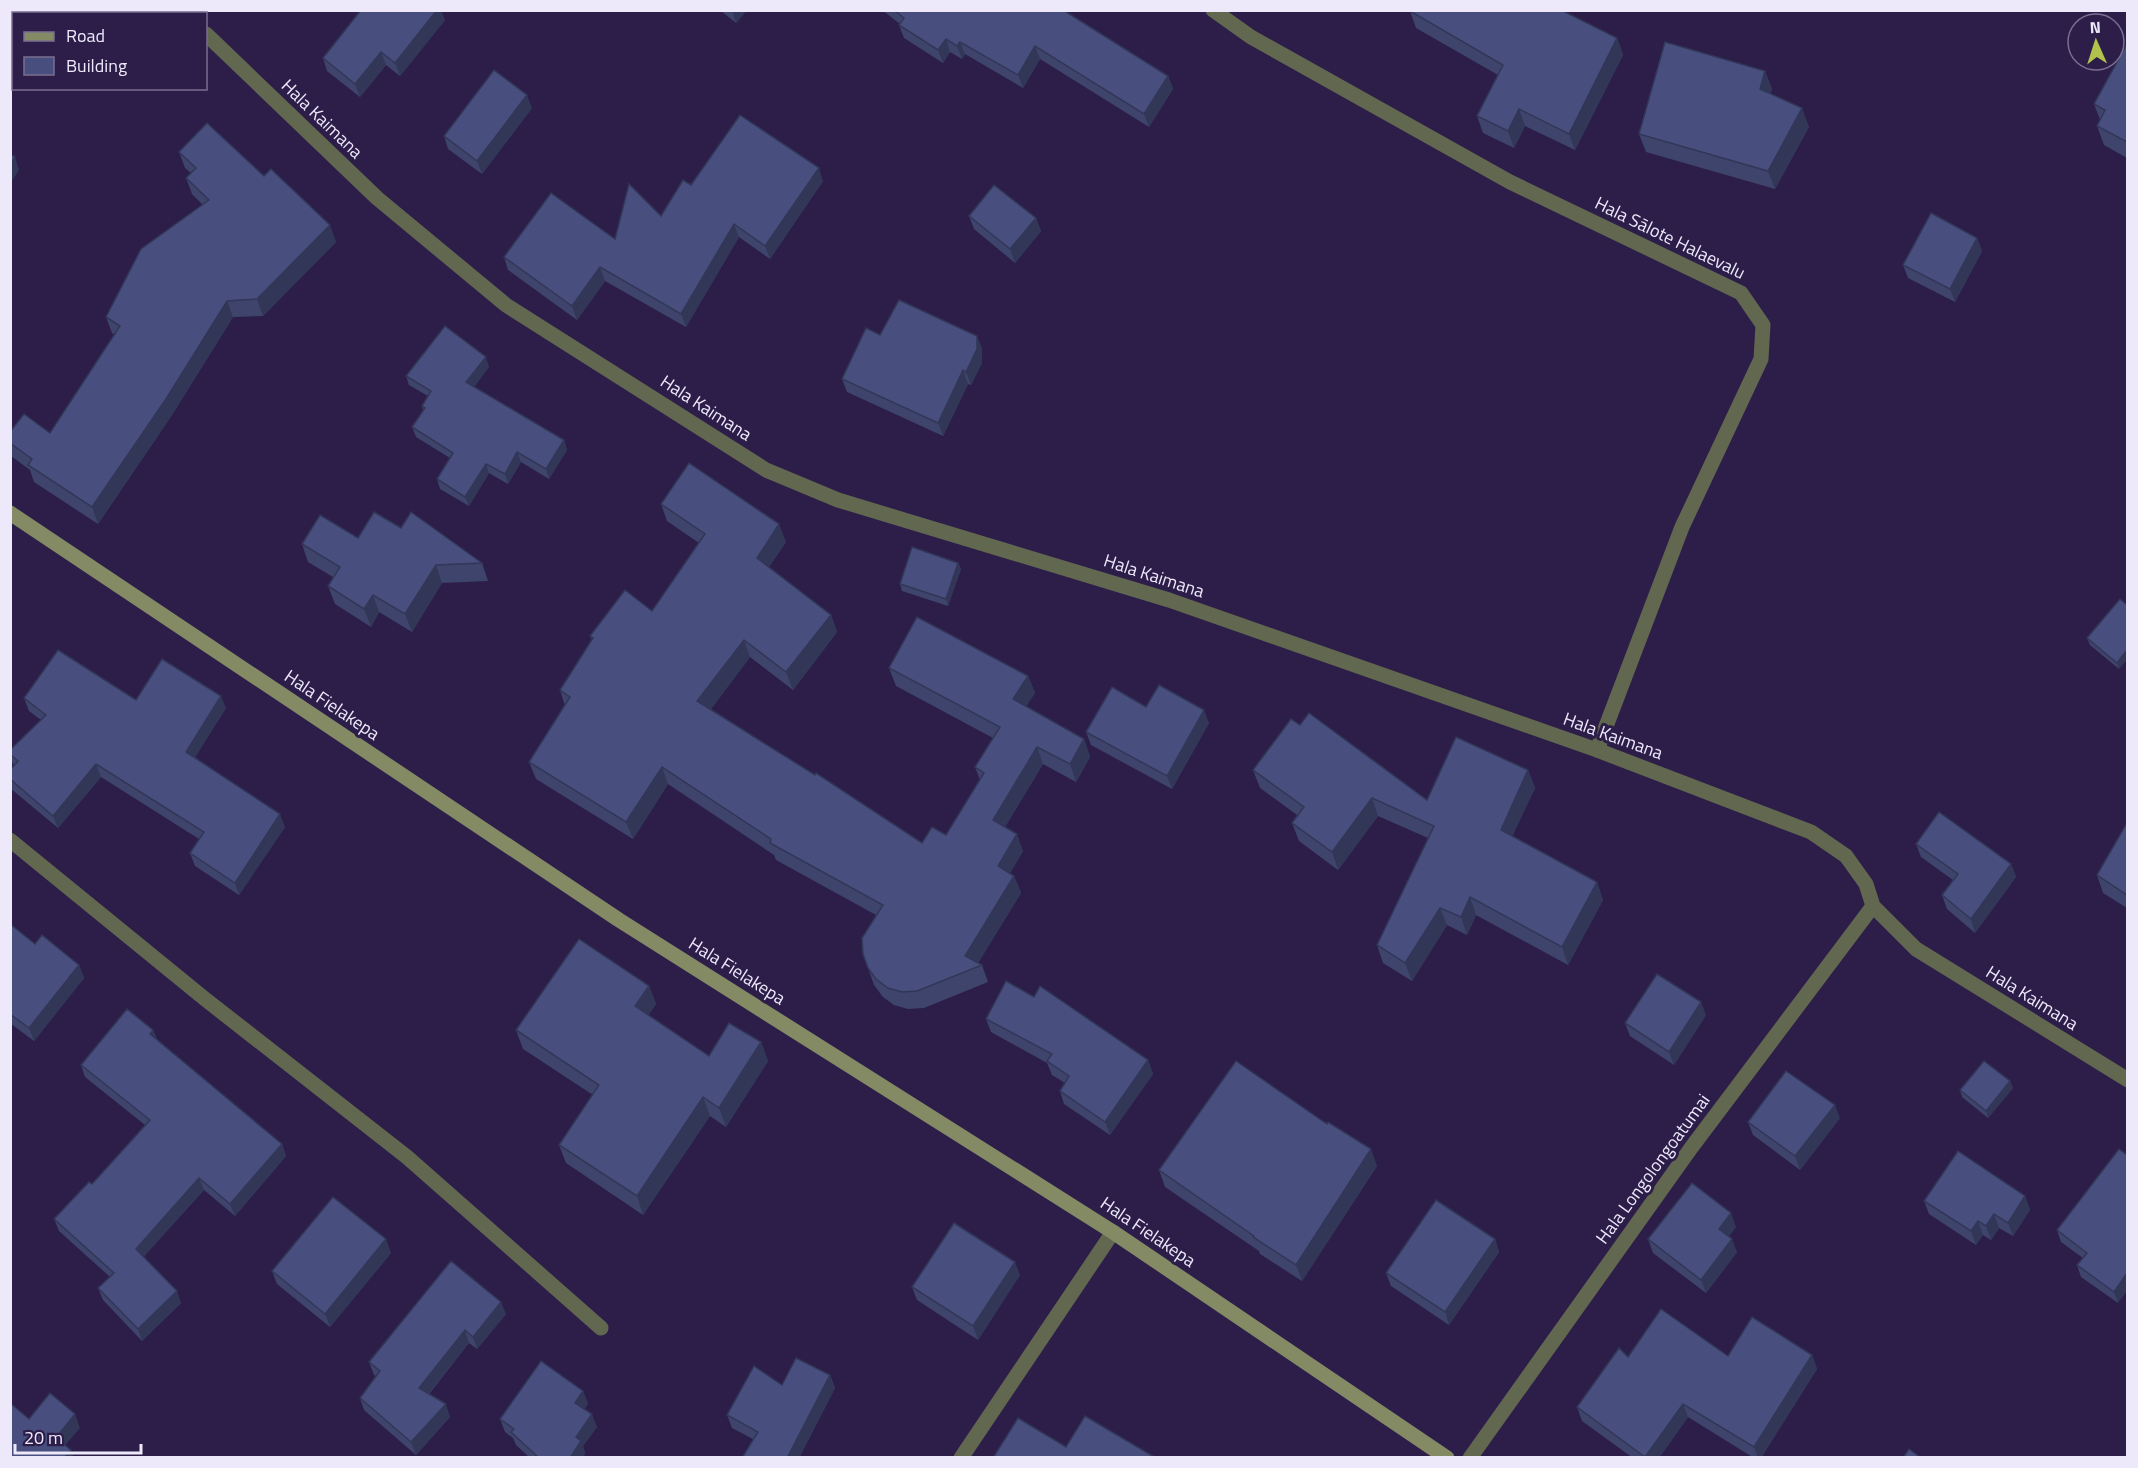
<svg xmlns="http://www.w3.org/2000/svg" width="2138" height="1468" font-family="'Titillium Web',sans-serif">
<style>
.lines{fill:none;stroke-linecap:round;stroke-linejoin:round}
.street{stroke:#62674f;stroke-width:15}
.secondary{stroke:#838a64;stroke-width:15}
.wall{fill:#3e446c}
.shaded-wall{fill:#323758}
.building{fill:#484f7e;stroke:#323758;stroke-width:1.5}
.labels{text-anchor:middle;stroke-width:6;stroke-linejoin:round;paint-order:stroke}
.street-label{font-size:18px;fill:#ede9fb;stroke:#2c1e49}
</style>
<rect width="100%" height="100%" fill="#2c1e49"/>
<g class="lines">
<g class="street">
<polyline points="180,10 184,14"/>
<polyline points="1213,10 1251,37 1510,182 1741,293 1763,325 1761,359 1682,527 1597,750"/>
<polyline points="206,34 377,198 506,305 766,470 838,500 1169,600 1597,750 1811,832 1846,856 1866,884 1873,906 1916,949 2128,1080"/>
<polyline points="10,840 205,999 407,1157 601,1328"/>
<polyline points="961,1458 1113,1232"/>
<polyline points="1470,1458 1691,1148 1873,906"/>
</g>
<polyline class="secondary" points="10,513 619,920 1113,1232 1447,1458"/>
</g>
<g class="wall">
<polygon points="10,10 14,14 14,47 10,44"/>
<polygon points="720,10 747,10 736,23"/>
<polygon points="882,10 1064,10 1168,76 1173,89 1149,127 1040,59 1023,88 965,54 962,59 950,52 943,63 904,38 899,25 900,24"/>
<polygon points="1410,11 1617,38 1623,55 1575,150 1525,126 1514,148 1483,133 1477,116 1498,75 1416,28"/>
<polygon points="445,20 400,76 386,65 360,97 327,71 323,58"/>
<polygon points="2127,44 2127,158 2104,145 2097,126 2100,120 2094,104"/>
<polygon points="1765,71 1772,89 1770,94 1809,127 1775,189 1646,152 1639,134"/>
<polygon points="532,108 482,174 448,149 444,136"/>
<polygon points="179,152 336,242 263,316 233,317 172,415 98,524 34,482 30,470 11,456 10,432 50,433 115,335 112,333 106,317 203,205 192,194 186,178 191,173 185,168"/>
<polygon points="823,181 770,259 739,237 686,327 605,281 577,320 508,270 504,257 615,239 661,216 691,185"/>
<polygon points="969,216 1036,218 1041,231 1015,263 974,229"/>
<polygon points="1977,238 1982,251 1955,302 1908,278 1903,265"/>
<polygon points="880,335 977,336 982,349 982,363 971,385 968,384 943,436 847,392 842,379"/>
<polygon points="489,367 474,387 564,440 567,450 549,479 521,462 508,484 489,473 469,506 440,489 437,479 450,458 416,437 412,427 423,410 422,406 428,396 409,385 406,376"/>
<polygon points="661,504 786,542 769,567 831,615 837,632 793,690 750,657 711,709 922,843 946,835 980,780 975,767 993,738 896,686 889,668 1028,676 1035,693 1026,706 1084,739 1090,757 1076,782 1043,764 1005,827 1023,851 1010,873 1014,876 1021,893 978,963 982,965 988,982 924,1008 908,1009 894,1005 883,997 874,985 863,954 876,915 776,860 774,855 668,784 633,839 536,779 529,762 565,706 560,690 592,640 590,636 652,611 699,543 667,521"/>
<polygon points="401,528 482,563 488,581 442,583 412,632 379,612 371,627 335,604 328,586 333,577 308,562 302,544 358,538"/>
<polygon points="958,563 961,569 948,606 902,591 900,584"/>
<polygon points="2120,599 2119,669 2090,645 2087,638"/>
<polygon points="24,698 136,700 226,708 195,757 285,827 239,895 195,866 190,853 199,839 101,777 58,828 10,788 10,770 14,766 10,757 10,750 41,720 29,711"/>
<polygon points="1146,707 1209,723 1172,789 1091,745 1086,732"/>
<polygon points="1300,725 1427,800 1528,770 1535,788 1512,836 1597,882 1603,900 1568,965 1476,915 1467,935 1447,925 1412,981 1383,963 1377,945 1428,838 1378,816 1338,870 1299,841 1292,823 1297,815 1260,788 1253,770"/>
<polygon points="2127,823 2127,908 2103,893 2097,875"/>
<polygon points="1916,844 2011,864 2016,877 1975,933 1947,909 1942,895 1953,880 1921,857"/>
<polygon points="10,924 35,944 79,965 84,978 34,1041 10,1023"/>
<polygon points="649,986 656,1004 648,1015 709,1056 761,1042 768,1061 726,1127 710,1116 643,1215 566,1163 559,1145 593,1095 523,1049 516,1030"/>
<polygon points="1706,1015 1674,1065 1630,1036 1625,1023"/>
<polygon points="986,1019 1148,1060 1153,1074 1110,1135 1064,1104 1060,1091 1065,1083 1052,1075 1047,1063 991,1032"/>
<polygon points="153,1030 157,1039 282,1144 286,1156 235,1216 204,1190 143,1257 181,1303 142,1341 103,1300 98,1288 110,1277 59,1231 54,1219 92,1184 145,1125 85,1077 81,1065"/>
<polygon points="2010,1081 2013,1088 1988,1118 1962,1097 1960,1090"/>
<polygon points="1840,1118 1800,1170 1753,1135 1748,1122"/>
<polygon points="2127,1155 2118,1303 2081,1277 2077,1265 2083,1258 2061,1242 2057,1230"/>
<polygon points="1377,1166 1302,1281 1260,1254 1259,1251 1165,1187 1159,1170"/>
<polygon points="2025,1196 2030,1210 2013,1236 1999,1228 1991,1240 1983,1235 1976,1245 1929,1214 1924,1201"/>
<polygon points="1736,1227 1728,1237 1737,1252 1706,1293 1653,1253 1648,1239"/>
<polygon points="1495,1239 1499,1252 1449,1325 1391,1286 1386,1273"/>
<polygon points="391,1253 330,1327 277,1284 272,1271"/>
<polygon points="1020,1275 978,1340 917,1300 912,1287"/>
<polygon points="506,1314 477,1349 469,1343 429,1394 450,1417 416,1455 364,1410 360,1398 376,1376 374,1375 369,1362"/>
<polygon points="1812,1355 1817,1369 1761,1458 1754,1458 1688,1417 1659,1458 1633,1458 1582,1421 1577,1407 1628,1357"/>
<polygon points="830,1375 835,1388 799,1458 742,1458 753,1439 732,1428 727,1415 782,1385"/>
<polygon points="583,1391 588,1404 584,1409 597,1427 583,1446 585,1453 583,1458 530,1458 516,1445 513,1438 505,1432 500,1419"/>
</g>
<g class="shaded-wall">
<polygon points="437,10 441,10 445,20 400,76 395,63"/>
<polygon points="732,10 747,10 736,23"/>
<polygon points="1617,38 1623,55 1575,150 1569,134"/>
<polygon points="946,39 950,52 943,63 938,50"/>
<polygon points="960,42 965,54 962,59 957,46"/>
<polygon points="1035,46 1040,59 1023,88 1018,75"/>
<polygon points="381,52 386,65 360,97 355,84"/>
<polygon points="1765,71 1772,89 1766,108 1760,89"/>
<polygon points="1168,76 1173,89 1149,127 1144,114"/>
<polygon points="527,95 532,108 482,174 477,161"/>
<polygon points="1802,108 1809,127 1775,189 1768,171"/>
<polygon points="1519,109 1525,126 1514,148 1508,131"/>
<polygon points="15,157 19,170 10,184 10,164"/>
<polygon points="819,168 823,181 770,259 765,246"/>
<polygon points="1036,218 1041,231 1015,263 1010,249"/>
<polygon points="734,224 739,237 686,327 681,314"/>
<polygon points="330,225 336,242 263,316 257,299"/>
<polygon points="1977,238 1982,251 1955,302 1950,289"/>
<polygon points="600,267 605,281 577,320 572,306"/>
<polygon points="227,301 233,317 172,415 98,524 92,507"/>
<polygon points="977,336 982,349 982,363 971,385 966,372"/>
<polygon points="486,357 489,367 470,392 466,382"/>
<polygon points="963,370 968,384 943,436 938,423"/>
<polygon points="564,440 567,450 549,479 546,469"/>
<polygon points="517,452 521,462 508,484 505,474"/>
<polygon points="486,464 489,473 469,506 465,497"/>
<polygon points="779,524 786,542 763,575 757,558"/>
<polygon points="958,563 961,569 948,606 946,599"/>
<polygon points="436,565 442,583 412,632 405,614"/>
<polygon points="373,595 379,612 371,627 364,609"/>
<polygon points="831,615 837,632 793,690 786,672"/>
<polygon points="744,640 750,657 704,718 697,701"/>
<polygon points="2127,650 2127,660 2119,669 2117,663"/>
<polygon points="1028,676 1035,693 1020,716 1013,699"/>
<polygon points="221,696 226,708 191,764 186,752"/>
<polygon points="1204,710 1209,723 1172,789 1167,776"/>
<polygon points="1084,739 1090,757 1076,782 1070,764"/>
<polygon points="1037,747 1043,764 999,837 993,820"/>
<polygon points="96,764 101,777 58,828 53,816"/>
<polygon points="662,767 668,784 633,839 626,822"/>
<polygon points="1528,770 1535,788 1507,848 1501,830"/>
<polygon points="1372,798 1378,816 1338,870 1332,852"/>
<polygon points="280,814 285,827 239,895 235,883"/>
<polygon points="1017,834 1023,851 1004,883 998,866"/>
<polygon points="2011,864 2016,877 1975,933 1971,919"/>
<polygon points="1014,876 1021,893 975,968 965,956"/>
<polygon points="1597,882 1603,900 1568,965 1562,947"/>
<polygon points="1470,897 1476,915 1467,935 1461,917"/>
<polygon points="1440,908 1447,925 1412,981 1405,963"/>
<polygon points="79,965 84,978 34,1041 29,1028"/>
<polygon points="649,986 656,1004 642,1025 635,1006"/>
<polygon points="1701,1002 1706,1015 1674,1065 1669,1052"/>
<polygon points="153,1030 158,1042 150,1034"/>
<polygon points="761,1042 768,1061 726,1127 719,1108"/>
<polygon points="1148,1060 1153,1074 1110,1135 1105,1122"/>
<polygon points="2010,1081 2013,1088 1988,1118 1986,1111"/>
<polygon points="703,1097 710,1116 643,1215 637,1196"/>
<polygon points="1835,1105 1840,1118 1800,1170 1795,1156"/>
<polygon points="282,1144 286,1156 235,1216 230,1204"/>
<polygon points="1371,1149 1377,1166 1302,1281 1296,1265"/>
<polygon points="199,1178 204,1190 140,1261 136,1249"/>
<polygon points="2025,1196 2030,1210 2013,1236 2008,1223"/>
<polygon points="1731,1213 1736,1227 1724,1243 1719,1229"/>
<polygon points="1994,1214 1999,1228 1991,1240 1986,1226"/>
<polygon points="1978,1221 1983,1235 1976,1245 1971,1231"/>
<polygon points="386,1239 391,1253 330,1327 325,1314"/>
<polygon points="1495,1239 1499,1252 1449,1325 1445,1312"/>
<polygon points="1732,1239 1737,1252 1706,1293 1701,1280"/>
<polygon points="1015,1262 1020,1275 978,1340 973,1326"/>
<polygon points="2127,1273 2127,1291 2118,1303 2114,1292"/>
<polygon points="177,1291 181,1303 142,1341 138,1329"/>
<polygon points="501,1302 506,1314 477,1349 473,1337"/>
<polygon points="465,1330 469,1343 423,1400 419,1388"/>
<polygon points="1812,1355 1817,1369 1761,1458 1758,1458 1754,1447"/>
<polygon points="830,1375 835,1388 799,1458 787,1458"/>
<polygon points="583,1391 588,1404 580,1415 575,1403"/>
<polygon points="446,1404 450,1417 416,1455 411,1442"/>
<polygon points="1683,1404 1688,1417 1659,1458 1646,1458 1645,1457"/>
<polygon points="75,1414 80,1428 60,1451 56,1438"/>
<polygon points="592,1414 597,1427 583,1446 585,1453 583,1458 570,1458 576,1437"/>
<polygon points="71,1450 74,1458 64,1458"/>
</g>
<g class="building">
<polygon points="10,10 89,10 92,14 14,14 14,38 10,35"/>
<polygon points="361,10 437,10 395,63 381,52 355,84 323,58"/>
<polygon points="894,10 1063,10 1168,76 1144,114 1035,46 1018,75 960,42 957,46 946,39 938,50 899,25 904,18"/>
<polygon points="1410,10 1561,10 1617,38 1569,134 1519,109 1508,131 1477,116 1503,65 1410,11"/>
<polygon points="1665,42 1765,71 1760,89 1802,108 1768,171 1639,134"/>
<polygon points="2127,44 2127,142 2097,126 2105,110 2094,104"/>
<polygon points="494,70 527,95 477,161 444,136"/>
<polygon points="740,115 819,168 765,246 734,224 681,314 600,267 572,306 504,257 551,193 615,239 629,184 661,216 683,180 691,185"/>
<polygon points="207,123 264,176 271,169 330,225 257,299 227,301 166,399 92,507 28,465 32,459 10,443 10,432 24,414 50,433 120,326 106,317 141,249 209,200 186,178 196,168 179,152"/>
<polygon points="10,154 15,157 10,164"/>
<polygon points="994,185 1036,218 1010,249 969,216"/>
<polygon points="1931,213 1977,238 1950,289 1903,265"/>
<polygon points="899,300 977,336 977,349 966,372 963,370 938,423 842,379 866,328 880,335"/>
<polygon points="445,326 486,357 466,382 564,440 546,469 517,452 505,474 486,464 465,497 437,479 453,453 412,427 425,408 422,406 431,391 406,376"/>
<polygon points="689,463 779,524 757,558 831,615 786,672 744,640 697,701 815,775 816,773 922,843 932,827 946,835 984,773 975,767 1000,727 889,668 917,617 1028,676 1013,699 1084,739 1070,764 1037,747 993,820 1017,834 998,866 1014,876 965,956 982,965 917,991 902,992 888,988 876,979 868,968 863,954 862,938 883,905 770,843 771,839 662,767 626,822 529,762 570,697 560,690 593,638 590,636 625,590 652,611 705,534 661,504"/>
<polygon points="374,512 401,528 411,512 482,563 436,565 405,614 373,595 364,609 328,586 340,567 302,544 320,515 358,538"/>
<polygon points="912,547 958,563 946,599 900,584"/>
<polygon points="2120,599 2127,605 2127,650 2117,663 2087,638"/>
<polygon points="58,650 136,700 162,659 221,696 186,752 280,814 235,883 190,853 204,832 96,764 53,816 10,779 10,770 18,761 10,754 10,750 46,715 24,698"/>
<polygon points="1159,685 1204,710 1167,776 1086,732 1112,687 1146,707"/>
<polygon points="1309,713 1427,800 1456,737 1528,770 1501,830 1597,882 1562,947 1470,897 1461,917 1440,908 1405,963 1377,945 1434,826 1372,798 1332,852 1292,823 1304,807 1253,770 1291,719 1300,725"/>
<polygon points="1939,812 2011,864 1971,919 1942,895 1958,874 1916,844"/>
<polygon points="2127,823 2127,895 2097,875"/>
<polygon points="10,924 35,944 42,935 79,965 29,1028 10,1014"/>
<polygon points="579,939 649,986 635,1006 709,1056 729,1023 761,1042 719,1108 703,1097 637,1196 559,1145 599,1085 516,1030"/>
<polygon points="1657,974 1701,1002 1669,1052 1625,1023"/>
<polygon points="1006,981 1034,997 1040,986 1148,1060 1105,1122 1060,1091 1069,1076 1047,1061 1052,1054 986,1019"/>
<polygon points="127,1009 153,1030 150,1034 282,1144 230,1204 199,1178 136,1249 177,1291 138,1329 98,1288 114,1273 54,1219 89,1182 92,1184 150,1120 81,1065"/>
<polygon points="1236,1061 1327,1124 1328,1122 1371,1149 1296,1265 1253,1237 1254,1236 1159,1170"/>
<polygon points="1984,1061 2010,1081 1986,1111 1960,1090"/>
<polygon points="1786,1071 1835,1105 1795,1156 1748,1122"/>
<polygon points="2119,1149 2127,1155 2127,1273 2114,1292 2077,1265 2087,1253 2057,1230"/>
<polygon points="1958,1151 2025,1196 2008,1223 1994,1214 1986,1226 1978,1221 1971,1231 1924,1201"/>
<polygon points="1692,1183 1731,1213 1719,1229 1732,1239 1701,1280 1648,1239"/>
<polygon points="333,1197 386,1239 325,1314 272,1271"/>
<polygon points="1436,1200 1495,1239 1445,1312 1386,1273"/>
<polygon points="954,1223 1015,1262 973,1326 912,1287"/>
<polygon points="451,1261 501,1302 473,1337 465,1330 419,1388 446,1404 411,1442 360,1398 380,1371 369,1362"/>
<polygon points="1661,1309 1728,1356 1752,1317 1812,1355 1754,1447 1683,1404 1645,1457 1577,1407 1619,1348 1628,1357"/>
<polygon points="796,1358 830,1375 787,1458 742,1458 758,1432 727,1415 754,1366 782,1385"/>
<polygon points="541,1361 583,1391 575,1403 592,1414 576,1437 581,1441 570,1458 539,1458 511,1432 514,1429 500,1419"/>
<polygon points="50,1393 75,1414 56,1438 71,1450 64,1458 10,1458 10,1403 29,1419"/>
<polygon points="1085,1416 1156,1458 993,1458 1018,1418 1066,1447"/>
<polygon points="1909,1449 1921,1458 1903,1458"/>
</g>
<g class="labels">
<g class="street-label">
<text transform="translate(322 119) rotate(44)" y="6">Hala Kaimana</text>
<text transform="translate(1670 238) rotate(26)" y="6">Hala Sālote Halaevalu</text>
<text transform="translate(706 408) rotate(33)" y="6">Hala Kaimana</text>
<text transform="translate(1154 576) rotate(18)" y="6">Hala Kaimana</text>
<text transform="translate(332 705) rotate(34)" y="6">Hala Fielakepa</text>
<text transform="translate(1613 736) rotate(20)" y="6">Hala Kaimana</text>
<text transform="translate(737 971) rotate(32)" y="6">Hala Fielakepa</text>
<text transform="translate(2032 998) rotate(32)" y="6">Hala Kaimana</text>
<text transform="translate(1653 1169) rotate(-54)" y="6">Hala Longolongoatumai</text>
<text transform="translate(1148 1232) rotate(34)" y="6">Hala Fielakepa</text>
</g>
</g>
<rect width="2138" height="1468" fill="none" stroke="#ede9fb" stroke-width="24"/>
<rect x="12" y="12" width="195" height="78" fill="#2c1e49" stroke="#796f90" stroke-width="1.5"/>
<rect x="24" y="32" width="30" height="9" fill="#838a64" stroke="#796f90" stroke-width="1.5"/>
<text x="66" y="42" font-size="18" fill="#ede9fb">Road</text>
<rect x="24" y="57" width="30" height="18" fill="#484f7e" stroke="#796f90" stroke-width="1.5"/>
<text x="66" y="72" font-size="18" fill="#ede9fb">Building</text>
<g transform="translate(2096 42) rotate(357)"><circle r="28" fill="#2c1e49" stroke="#796f90" stroke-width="1.5"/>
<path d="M0-4.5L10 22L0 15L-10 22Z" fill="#b2c34c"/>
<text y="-9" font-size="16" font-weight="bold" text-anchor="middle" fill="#ede9fb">N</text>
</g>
<path d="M15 1444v9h126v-9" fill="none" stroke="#ede9fb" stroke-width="3"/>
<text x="24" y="1444" font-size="18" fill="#ede9fb" stroke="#2c1e49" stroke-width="4.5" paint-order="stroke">20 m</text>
</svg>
